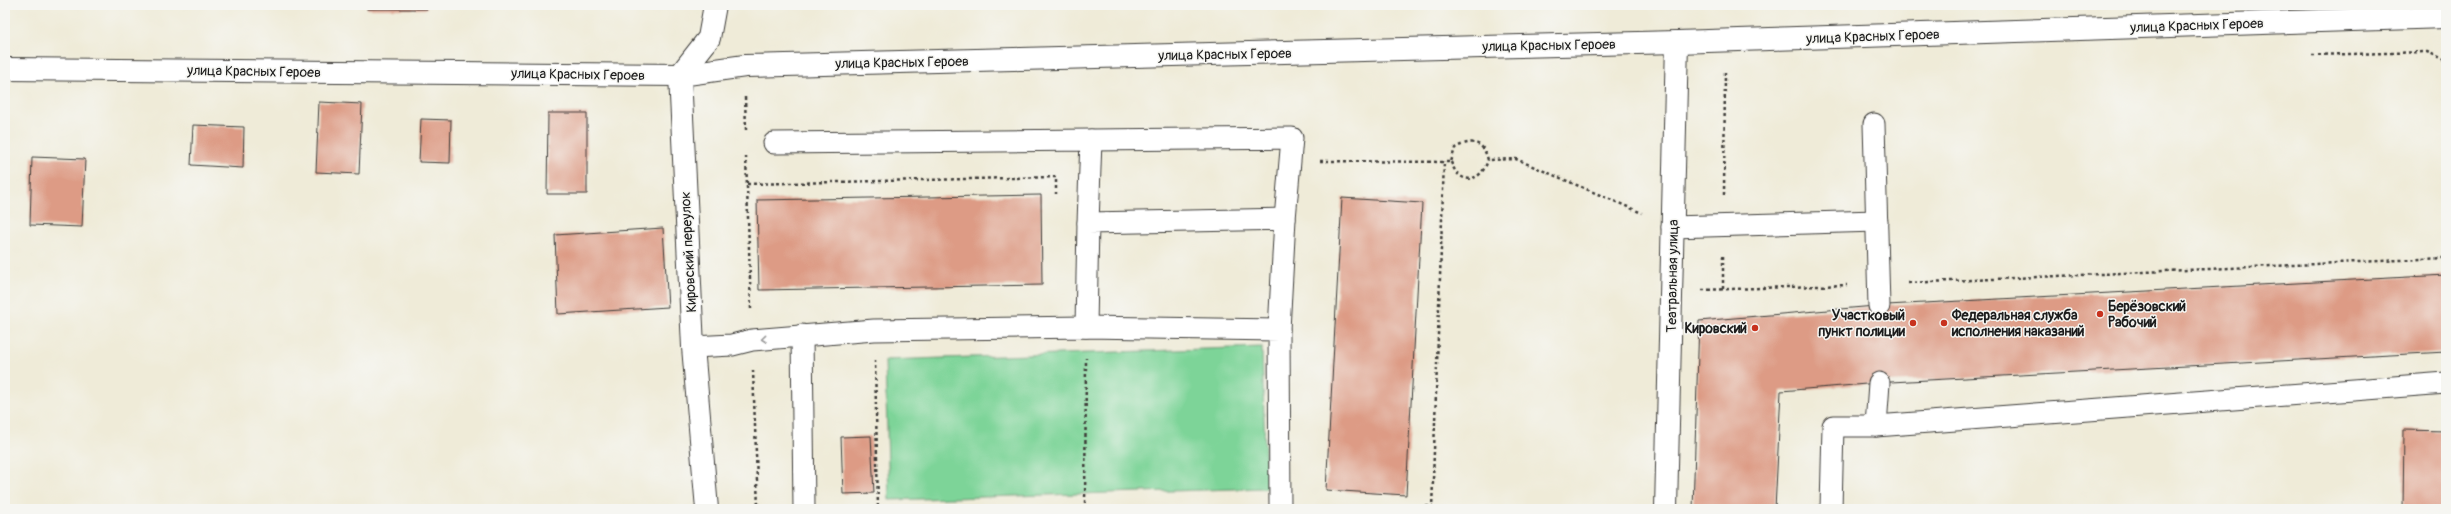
<svg xmlns="http://www.w3.org/2000/svg" width="2451" height="514" font-family="Pangolin,sans-serif">
<style>
.green{fill:#7dd498;stroke:#4c785a}
.building{fill:#dd9b85}
.lines{fill:none;stroke-linecap:round;stroke-linejoin:round}
.lane-casing{stroke:#3c3b38;stroke-width:23}
.street-casing{stroke:#3c3b38;stroke-width:24}
.secondary-casing{stroke:#3c3b38;stroke-width:24}
.path{stroke:#3c3b38;stroke-width:2.5;stroke-dasharray:3 3;stroke-linecap:butt}
.lane{stroke:#fff;stroke-width:21}
.street{stroke:#fff;stroke-width:22}
.secondary{stroke:#fff;stroke-width:22}
.oneway{stroke:#999}
.poi-dot{fill:#c8321e;stroke:#f6f6f2;stroke-width:1.5}
.labels{text-anchor:middle;stroke-width:3;stroke-linejoin:round;paint-order:stroke}
.street-label{font-size:14px;fill:#1c1c1c;stroke:#f6f6f2}
.poi-label{font-size:14px;font-weight:bold;fill:#1c1c1c;stroke:#f6f6f2;text-anchor:start}
</style>
<rect width="100%" height="100%" fill="#f6f6f2"/>
<filter id="ink" filterUnits="userSpaceOnUse"><feTurbulence type="fractalNoise" baseFrequency=".025" numOctaves="2"/><feDisplacementMap in="SourceGraphic" scale="8" xChannelSelector="R" yChannelSelector="G"/><feConvolveMatrix kernelMatrix="1 2 1 2 8 2 1 2 1" color-interpolation-filters="sRGB"/></filter>
<filter id="wash" filterUnits="userSpaceOnUse"><feTurbulence type="fractalNoise" baseFrequency=".012" numOctaves="4" result="noise"/><feDisplacementMap in="SourceGraphic" scale="16" xChannelSelector="R" yChannelSelector="G"/><feGaussianBlur stdDeviation="0.9" result="paint"/><feColorMatrix in="noise" values="0 0 0 0 0 0 0 0 0 0 0 0 0 0 0 0 0 1.4 0 .05"/><feComposite in="paint" operator="in"/></filter>
<g filter="url(#wash)">
<rect width="100%" height="100%" fill="#efebd8"/>
<polygon class="green" points="1262,347 1266,488 889,500 885,360"/>
<g id="blocks">
<g class="building">
<rect x="367" y="5" width="60" height="4"/>
<polygon points="319,102 362,104 359,174 316,172"/>
<polygon points="548,113 587,113 587,194 547,194"/>
<polygon points="421,119 451,120 450,163 419,162"/>
<polygon points="193,125 244,127 243,168 191,165"/>
<polygon points="32,157 85,159 82,227 30,225"/>
<polygon points="1041,195 1042,285 759,290 757,200"/>
<polygon points="1342,198 1422,203 1406,495 1326,490"/>
<polygon points="663,228 668,307 558,314 555,235"/>
<polygon points="2446,275 2446,352 1891,382 1781,391 1775,509 1693,509 1699,321 1887,305"/>
<polygon points="2404,430 2446,431 2446,509 2403,509"/>
<polygon points="871,436 874,493 843,494 841,437"/>
</g>
</g>
</g>
<g filter="url(#ink)">
<use href="#blocks" fill-opacity="0" stroke="#3c3b38" stroke-width="1"/>
<g class="lines">
<g class="lane-casing">
<g id="lane">
<polyline points="1874,124 1879,306"/>
<polyline points="1091,140 1292,138 1285,219"/>
<polyline points="774,143 1091,140 1088,223"/>
<polyline points="1672,227 1877,221"/>
<polyline points="1086,327 1088,223 1285,219 1279,330"/>
<polyline points="802,335 804,509"/>
<polyline points="693,347 732,345 752,340 874,330 1086,327 1279,330 1280,509"/>
<polyline points="1876,426 1879,383"/>
<polyline points="1831,509 1833,426 1876,426 2446,383"/>
</g>
</g>
<g class="street-casing">
<g id="street">
<polyline points="707,509 693,347 680,75 709,38 715,5"/>
<polyline points="1666,509 1677,42"/>
</g>
</g>
<g class="secondary-casing">
<polyline id="secondary" points="5,69 680,75 745,66 1677,42 2446,17"/>
</g>
<g class="path">
<polyline points="2312,55 2427,52 2446,60"/>
<polyline points="745,97 746,130"/>
<polyline points="746,156 751,309"/>
<path d="M1320 161 1451 162 1455 148C1471 139 1483 140 1488 160L1516 159 1642 213"/>
<path d="M1451 162C1459 186 1481 183 1488 160"/>
<polyline points="747,184 1056,177 1056,194"/>
<polyline points="1724,195 1725,70"/>
<polyline points="1908,283 2444,258 2446,254"/>
<polyline points="1723,289 1723,256"/>
<polyline points="1702,290 1847,285"/>
<polyline points="875,360 878,509"/>
<polyline points="753,370 758,509"/>
<polyline points="1085,509 1086,358"/>
<polyline points="1234,509 1250,509"/>
<polyline points="1336,509 1433,506"/>
<polyline points="1432,509 1444,161"/>
</g>
<use href="#lane" class="lane"/>
<use href="#street" class="street"/>
<use href="#secondary" class="secondary"/>
</g>
<defs><path id="oneway-chevron" d="M-2-3.5L2.5 0L-2 3.5" fill="none" stroke-width="1.6" stroke-linecap="round" stroke-linejoin="round"/></defs>
<use class="oneway" href="#oneway-chevron" transform="translate(764 339) rotate(174)"/>
</g>
<g class="poi-dot">
<circle cx="2100" cy="314" r="4"/>
<circle cx="1913" cy="323" r="4"/>
<circle cx="1944" cy="323" r="4"/>
<circle cx="1755" cy="328" r="4"/>
</g>
<g class="labels">
<g class="street-label">
<text transform="translate(2197 25) rotate(-2)" y="5">улица Красных Героев</text>
<text transform="translate(1873 36) rotate(-2)" y="5">улица Красных Героев</text>
<text transform="translate(1549 45) rotate(-1)" y="5">улица Красных Героев</text>
<text transform="translate(1225 54) rotate(-1)" y="5">улица Красных Героев</text>
<text transform="translate(902 62) rotate(-1)" y="5">улица Красных Героев</text>
<text transform="translate(254 71) rotate(1)" y="5">улица Красных Героев</text>
<text transform="translate(578 74) rotate(1)" y="5">улица Красных Героев</text>
<text transform="translate(688 252) rotate(-93)" y="5">Кировский переулок</text>
<text transform="translate(1672 276) rotate(-89)" y="5">Театральная улица</text>
</g>
<g class="poi-label">
<text x="2108" y="311">Берёзовский<tspan x="2108" dy="16">Рабочий</tspan></text>
<text x="1905" y="320" text-anchor="end">Участковый<tspan x="1905" dy="16">пункт полиции</tspan></text>
<text x="1952" y="320">Федеральная служба<tspan x="1952" dy="16">исполнения наказаний</tspan></text>
<text x="1747" y="333" text-anchor="end">Кировский</text>
</g>
</g>
<rect width="2451" height="514" fill="none" stroke="#f6f6f2" stroke-width="20"/>
</svg>
